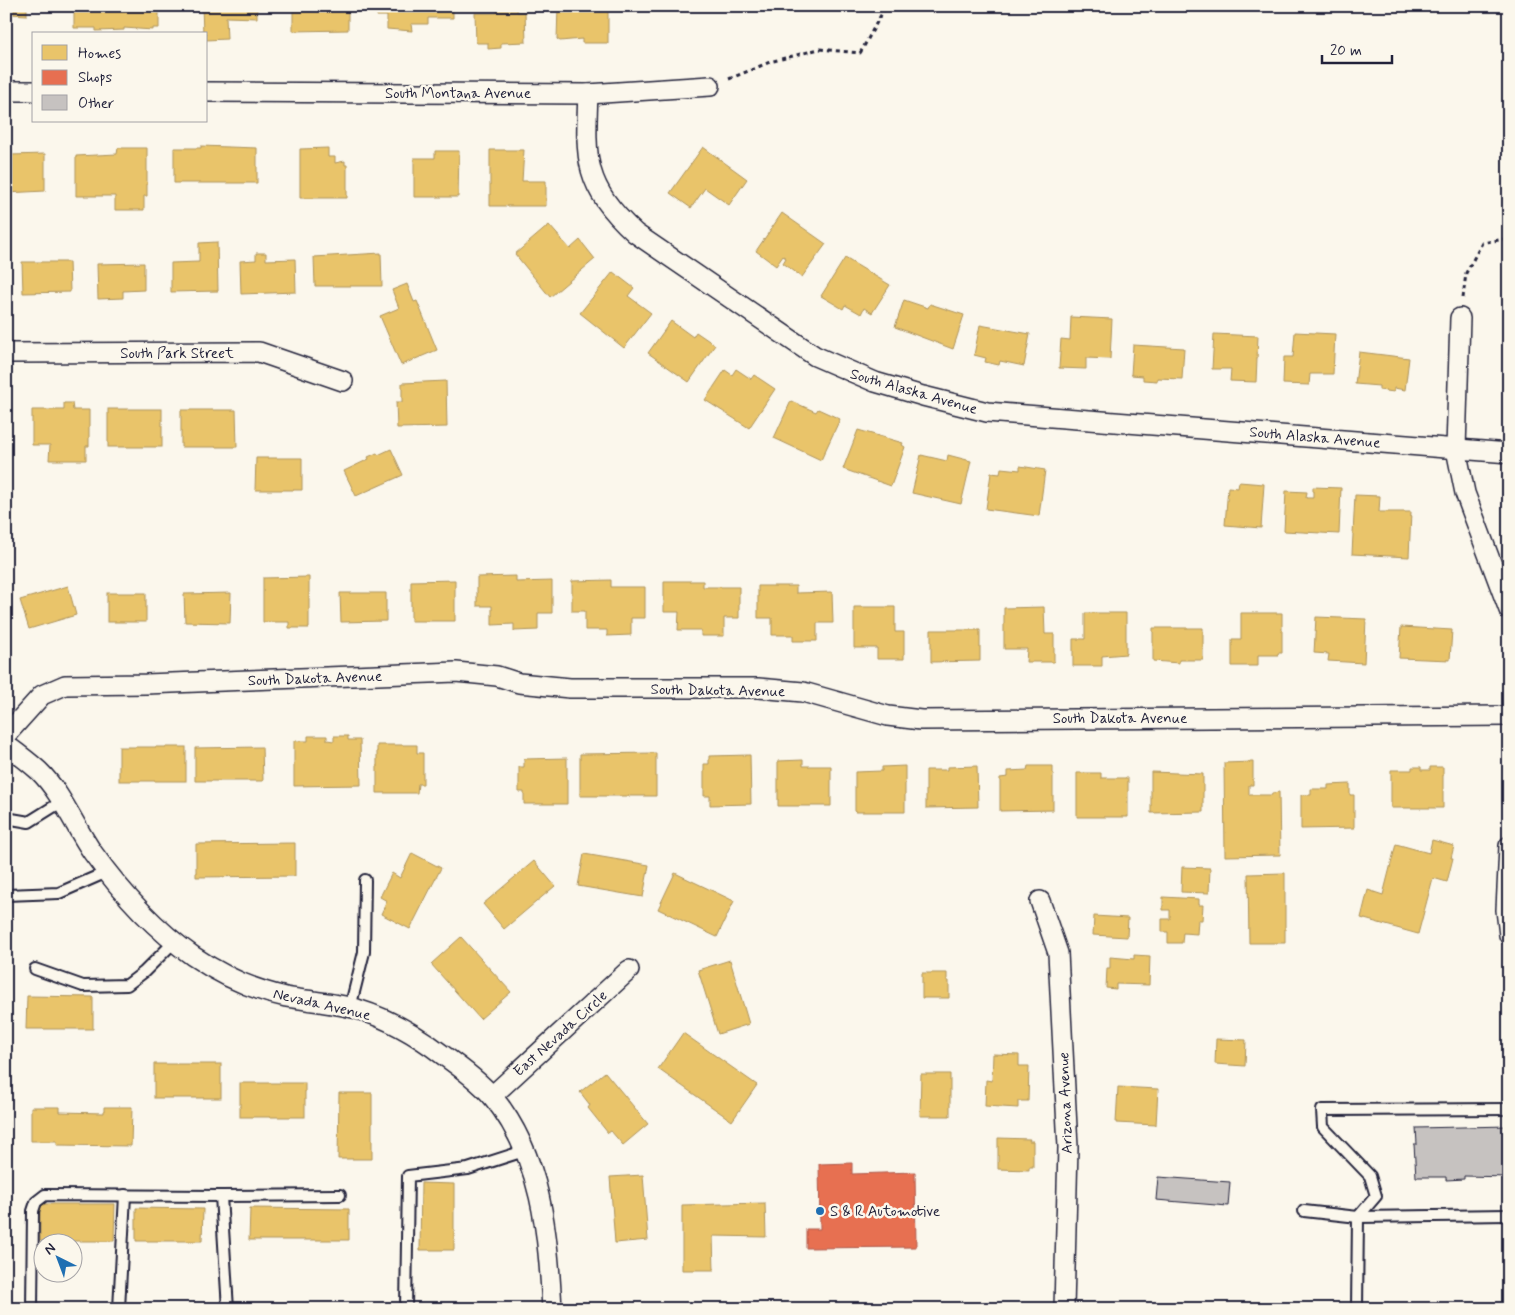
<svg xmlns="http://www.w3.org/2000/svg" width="1515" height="1315" font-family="Mynerve,sans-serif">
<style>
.homes{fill:#e9c46a;stroke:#ad935c}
.shops{fill:#e76f51;stroke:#ac584a}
.building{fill:#c6c2c0;stroke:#22223b}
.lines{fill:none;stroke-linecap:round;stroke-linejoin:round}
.service-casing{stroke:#22223b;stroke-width:14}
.minor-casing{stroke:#22223b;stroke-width:22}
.path{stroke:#22223b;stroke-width:3;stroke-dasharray:4 4;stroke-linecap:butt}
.service{stroke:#fbf7ec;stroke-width:10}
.minor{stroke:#fbf7ec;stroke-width:19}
.poi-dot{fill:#1f6fb2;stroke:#fbf7ec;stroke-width:2}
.labels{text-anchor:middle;stroke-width:5;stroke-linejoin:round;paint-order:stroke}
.street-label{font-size:15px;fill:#22223b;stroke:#fbf7ec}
.poi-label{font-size:15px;fill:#22223b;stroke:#fbf7ec;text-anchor:start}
</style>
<rect width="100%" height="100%" fill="#fbf7ec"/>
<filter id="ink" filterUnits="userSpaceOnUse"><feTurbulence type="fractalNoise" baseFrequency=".02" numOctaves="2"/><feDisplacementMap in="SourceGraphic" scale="10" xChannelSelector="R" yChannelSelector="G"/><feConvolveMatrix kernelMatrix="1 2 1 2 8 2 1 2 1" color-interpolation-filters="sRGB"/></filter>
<g filter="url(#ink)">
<g class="homes">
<polygon points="6,6 27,6 27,15 10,14 10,28 6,28"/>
<polygon points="74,6 159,6 159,28 153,28 153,30 124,28 124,30 96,31 96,28 74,28"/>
<polygon points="202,6 257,6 257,18 226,17 227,39 206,40 206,34 203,34"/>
<polygon points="293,6 348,6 348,30 293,31"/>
<polygon points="377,6 453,6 453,18 428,18 428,24 411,24 412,31 387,29 387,16 377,16"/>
<polygon points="497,6 517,6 517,12 525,12 526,42 501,43 501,48 488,49 488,43 476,43 475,13 497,13"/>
<polygon points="608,6 608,43 582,43 582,39 560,41 557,39 558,7"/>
<polygon points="201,146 257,148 257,183 174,183 174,148 201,148"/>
<polygon points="703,147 747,179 729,205 705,188 691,208 670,193"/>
<polygon points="118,148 147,148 147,196 144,196 144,210 115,210 115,196 76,196 76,156 117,154"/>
<polygon points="328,148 328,157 335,157 335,163 345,161 345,165 347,165 347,198 300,198 300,149"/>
<polygon points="6,149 10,149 10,155 45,154 45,191 6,193"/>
<polygon points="490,150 524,150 522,181 546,181 546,206 490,206"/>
<polygon points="435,151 459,151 458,197 414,197 414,158 435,158"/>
<polygon points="782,213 826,244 802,277 783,263 786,258 783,256 776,266 756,251"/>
<polygon points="549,225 570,249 580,240 595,259 550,297 515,254"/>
<polygon points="217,242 218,291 171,292 171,263 199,262 199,243"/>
<polygon points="256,253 266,253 266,260 295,259 296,292 241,294 240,261 256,260"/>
<polygon points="381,253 382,286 315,286 314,257"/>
<polygon points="845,258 890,285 872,313 864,308 861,314 845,305 843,309 821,296"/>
<polygon points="22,262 69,262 70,292 23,293"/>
<polygon points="144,263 144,290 123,291 123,298 98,299 97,264"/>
<polygon points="613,272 634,288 628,296 651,313 624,348 580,313"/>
<polygon points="407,284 414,302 417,301 437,350 401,365 380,316 399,308 392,290"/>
<polygon points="904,300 928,308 930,304 964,315 953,349 895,327"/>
<polygon points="1071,317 1112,319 1110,359 1086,358 1086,369 1059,368 1061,339 1070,340"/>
<polygon points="671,321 693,337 696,332 715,345 689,382 648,353"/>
<polygon points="980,325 1030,334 1024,366 1000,361 999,365 985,362 986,358 974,355"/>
<polygon points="1295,332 1335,334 1333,374 1310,374 1309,385 1283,384 1284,357 1293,357"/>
<polygon points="1214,334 1258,336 1256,382 1230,381 1231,369 1212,369"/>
<polygon points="1133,345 1184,348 1182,379 1157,378 1157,381 1143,380 1143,376 1131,375"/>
<polygon points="1359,352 1409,358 1405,390 1394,388 1394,392 1379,390 1379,386 1355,384"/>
<polygon points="736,369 751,379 754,375 775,389 749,428 705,400 725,370 732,375"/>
<polygon points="1508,370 1509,370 1509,401 1507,401"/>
<polygon points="446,381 447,427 397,428 396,402 402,402 402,383"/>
<polygon points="791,401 816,412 818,409 840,419 821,460 774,438"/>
<polygon points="64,403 72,403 73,410 89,410 89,446 86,446 86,460 49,460 50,445 32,445 32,410 64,410"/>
<rect x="108" y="409" width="54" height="38"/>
<polygon points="181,410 236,410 237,447 181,447"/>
<polygon points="858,430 903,443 902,445 905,447 891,486 843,469"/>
<polygon points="391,449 403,475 356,496 344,471 369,459 368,457 377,453 378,455"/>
<polygon points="921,455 947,461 948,455 971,461 961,504 912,493"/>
<polygon points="256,458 302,458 302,490 255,490"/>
<polygon points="1020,466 1045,470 1039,516 986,509 991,473 1000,474 1001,468 1020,470"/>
<polygon points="1239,482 1264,484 1261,528 1225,525 1228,487 1238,488"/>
<polygon points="1313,487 1341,488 1339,534 1284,531 1286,491 1307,492 1306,498 1313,498"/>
<polygon points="1355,495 1380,496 1379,512 1411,512 1409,557 1352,554"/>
<polygon points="516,576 516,582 552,581 552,613 538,613 538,630 514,631 514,624 492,625 492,606 477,606 477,577"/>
<polygon points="309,577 309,628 289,628 289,622 263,622 263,578"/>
<polygon points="455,580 455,621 411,621 411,581"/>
<polygon points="611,580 611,587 645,587 645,618 631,618 631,635 607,636 607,630 585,630 585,611 572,611 572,581"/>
<polygon points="664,581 703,581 703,587 739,587 739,618 724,618 724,636 701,636 701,630 678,630 679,612 664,612"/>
<polygon points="68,586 76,615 29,629 20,600"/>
<polygon points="758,586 796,586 796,593 832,592 833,623 817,623 817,641 793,641 793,635 772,635 772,618 758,618"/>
<rect x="107" y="593" width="39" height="29"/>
<polygon points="231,593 230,623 185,622 184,594"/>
<polygon points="340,593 386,593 386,621 341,622"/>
<polygon points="854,607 895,607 895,632 904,632 904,659 877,659 877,648 854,648"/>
<polygon points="1044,607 1045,634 1054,634 1054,662 1026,662 1027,649 1004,649 1004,608"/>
<polygon points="1085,613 1126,613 1126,654 1102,656 1102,666 1073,666 1073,639 1085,639"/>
<polygon points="1241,613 1282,613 1282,653 1278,653 1278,655 1258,655 1258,666 1232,666 1232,639 1241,639"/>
<polygon points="1316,617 1366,619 1364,663 1328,661 1329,654 1314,653"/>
<polygon points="1401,627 1452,630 1450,660 1399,658"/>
<polygon points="1153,628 1203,628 1203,660 1179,660 1179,663 1153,661"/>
<polygon points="931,630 980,630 980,661 931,662"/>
<polygon points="308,736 327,736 327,740 334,741 334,736 348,736 348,740 360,740 361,785 294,786 294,741 308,741"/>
<polygon points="377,745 417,745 417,753 423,753 423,784 418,784 417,793 377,793"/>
<rect x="119" y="747" width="67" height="34"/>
<polygon points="262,747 263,781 195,781 195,748"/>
<polygon points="656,753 656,796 580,796 580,754"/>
<polygon points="750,755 751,804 710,805 710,796 704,796 704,764 709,764 709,756"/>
<polygon points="567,758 567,804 524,804 524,792 519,792 519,767 524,767 524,759"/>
<polygon points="803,760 803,766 831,766 831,806 778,806 778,761"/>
<polygon points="1253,762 1253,785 1249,785 1249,795 1272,795 1272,793 1279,792 1280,855 1225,856 1224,763"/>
<polygon points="905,766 905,812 855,812 855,772 882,771 882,767"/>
<polygon points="977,766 978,807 926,808 926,770 947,770 947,767"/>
<polygon points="1028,766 1053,766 1053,810 1000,811 1000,778 1008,777 1008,771 1027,770"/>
<polygon points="1412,767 1421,767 1421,770 1430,770 1430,767 1443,767 1443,808 1391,808 1391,770 1412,770"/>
<polygon points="1151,772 1203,774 1203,812 1151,813"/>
<polygon points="1077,773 1101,773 1101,778 1128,778 1128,817 1077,817"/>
<polygon points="1350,784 1350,795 1354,795 1354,828 1301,829 1301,795 1311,795 1311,789 1328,789 1328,785"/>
<rect x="6" y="840" width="5" height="40"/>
<polygon points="1432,840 1454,846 1451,858 1453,858 1447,882 1433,878 1418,934 1361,918 1368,890 1383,895 1396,844 1429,853"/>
<polygon points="295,843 295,876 196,877 196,844"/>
<polygon points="412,853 441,868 410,929 381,914 387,901 380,897 392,873 400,878"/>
<polygon points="584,854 649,865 643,897 578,886"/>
<polygon points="534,861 555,886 504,929 483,904"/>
<polygon points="1182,867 1210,868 1209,893 1181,892"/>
<polygon points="675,873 734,901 717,937 658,909"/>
<polygon points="1285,873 1285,943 1249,943 1248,874"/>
<polygon points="1163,897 1199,899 1199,905 1203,905 1202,920 1198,920 1197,934 1183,933 1182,943 1168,943 1168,932 1162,932 1162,919 1170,919 1170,910 1163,910"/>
<polygon points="1094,916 1128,918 1127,937 1093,935"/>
<polygon points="461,937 511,992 480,1019 431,964"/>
<polygon points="1134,955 1150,956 1149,985 1116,984 1116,989 1106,988 1107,968 1110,968 1110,957 1134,959"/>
<polygon points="730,960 749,1024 718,1034 698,970"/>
<polygon points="922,973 947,973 947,981 949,981 949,998 922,998"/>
<polygon points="27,996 93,997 93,1029 26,1029"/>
<polygon points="683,1033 757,1085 732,1121 658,1069"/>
<polygon points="1216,1039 1246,1040 1245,1066 1215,1064"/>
<polygon points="993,1054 1019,1055 1019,1066 1029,1066 1028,1101 1018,1101 1018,1108 985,1106 986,1080 992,1081"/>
<rect x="154" y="1064" width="67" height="34"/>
<polygon points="605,1072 648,1124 623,1145 611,1131 608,1133 588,1108 590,1105 580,1092"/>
<polygon points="921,1074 950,1074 950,1116 920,1116"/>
<rect x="240" y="1083" width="65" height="34"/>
<polygon points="1118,1087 1158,1089 1156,1125 1116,1123"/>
<polygon points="339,1093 372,1093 372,1159 338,1159"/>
<polygon points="31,1107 60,1107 60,1112 104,1113 104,1107 132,1107 131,1146 57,1145 57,1141 31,1141"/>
<rect x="6" y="1122" width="2" height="41"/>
<polygon points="998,1138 1030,1139 1029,1141 1033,1141 1033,1167 1029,1167 1029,1170 998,1169"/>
<polygon points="643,1175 648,1240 615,1243 610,1177"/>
<polygon points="421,1183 454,1184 454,1250 420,1250"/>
<polygon points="765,1203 766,1237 713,1236 714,1270 682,1270 682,1205"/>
<polygon points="40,1204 115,1204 114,1241 40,1241"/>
<polygon points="136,1208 203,1209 202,1241 136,1241"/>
<polygon points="250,1208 349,1209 349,1240 249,1240"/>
</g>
<polygon class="shops" points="852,1163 852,1174 915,1172 916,1247 806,1248 806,1229 820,1229 819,1164"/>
<g class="building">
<polygon points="1509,1126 1509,1177 1464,1176 1464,1179 1446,1180 1446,1177 1416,1177 1414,1144 1417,1144 1416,1128"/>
<polygon points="1158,1177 1230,1182 1228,1206 1156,1200"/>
</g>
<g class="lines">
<g class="service-casing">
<g id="service">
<polyline points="6,818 29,822 61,802"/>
<polyline points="6,895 59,893 107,872"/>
<polyline points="35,969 83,986 127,985 144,972 175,941"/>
<polyline points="350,1008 364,952 365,880"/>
<polyline points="221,1196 340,1195"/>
<polyline points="1304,1211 1358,1217 1509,1215"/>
<polyline points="32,1309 33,1211 36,1202 45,1195 221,1196 228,1309"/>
<polyline points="119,1309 125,1195"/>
<polyline points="406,1309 408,1176 468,1169 524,1151"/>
<polyline points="1357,1309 1358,1217 1376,1196 1370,1176 1323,1127 1322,1110 1509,1109"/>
</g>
</g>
<g class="minor-casing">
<g id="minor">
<polyline points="6,91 34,91"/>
<polyline points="206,92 588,94 710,86"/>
<path d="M588 94C585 160 584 186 635 233L815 356 875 382 923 396 987 412 1509 453"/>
<polyline points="1460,318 1456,449 1465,493 1509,610"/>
<polyline points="6,353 259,352 343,381"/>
<polyline points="6,735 42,695 65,685 146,684 456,672 497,676 519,683 570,688 758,688 803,692 888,716 921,720 1509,716"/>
<path d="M6 745C17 753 29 762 39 771 61 792 76 829 93 853 121 892 153 928 193 956 221 975 253 990 286 997 310 1001 335 1003 357 1009 390 1019 417 1035 443 1055 460 1067 478 1080 492 1096 542 1156 548 1234 552 1309"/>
<polyline points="1509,846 1506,910 1509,935"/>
<polyline points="1040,901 1058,953 1068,1147 1064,1309"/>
<polyline points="492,1096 629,970"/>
</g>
</g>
<g class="path">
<path d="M729 79 770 62 819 49 860 53C870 37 876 21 887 6"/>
<polyline points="1463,298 1466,273 1482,243 1509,238"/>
</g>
<use href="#service" class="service"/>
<use href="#minor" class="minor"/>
</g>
</g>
<circle class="poi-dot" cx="820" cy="1211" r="5"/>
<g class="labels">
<g class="street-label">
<text x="458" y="98">South Montana Avenue</text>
<text x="177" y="358">South Park Street</text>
<text transform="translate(914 391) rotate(16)" y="5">South Alaska Avenue</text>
<text transform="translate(1315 437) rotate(5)" y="5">South Alaska Avenue</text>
<text transform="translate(315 678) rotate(-2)" y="5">South Dakota Avenue</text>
<text transform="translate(718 690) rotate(1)" y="5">South Dakota Avenue</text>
<text x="1120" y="723">South Dakota Avenue</text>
<text transform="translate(322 1004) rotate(13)" y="5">Nevada Avenue</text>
<text transform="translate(560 1033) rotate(-42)" y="5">East Nevada Circle</text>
<text transform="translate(1065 1103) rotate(-92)" y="5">Arizona Avenue</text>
</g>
<g class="poi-label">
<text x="830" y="1216">S &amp; R Automotive</text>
</g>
</g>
<rect width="1515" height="1315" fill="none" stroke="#fbf7ec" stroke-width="25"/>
<rect x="12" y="12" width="1490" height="1290" fill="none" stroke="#22223b" stroke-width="2" filter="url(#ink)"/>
<rect x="32" y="32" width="175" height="90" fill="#fbf7ec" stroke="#a4a2a5"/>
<rect x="42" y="45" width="25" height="15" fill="#e9c46a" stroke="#a4a2a5"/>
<text x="78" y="58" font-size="15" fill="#22223b">Homes</text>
<rect x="42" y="70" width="25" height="15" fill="#e76f51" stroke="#a4a2a5"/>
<text x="78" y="82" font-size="15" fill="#22223b">Shops</text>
<rect x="42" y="95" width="25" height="15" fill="#c6c2c0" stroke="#a4a2a5"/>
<text x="78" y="108" font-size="15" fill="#22223b">Other</text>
<g transform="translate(58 1258) rotate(318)"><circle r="24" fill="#fbf7ec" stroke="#a4a2a5"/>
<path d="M0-4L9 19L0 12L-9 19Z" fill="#1f6fb2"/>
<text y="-8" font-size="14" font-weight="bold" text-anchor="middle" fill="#22223b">N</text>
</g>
<path d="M1322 55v8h70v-8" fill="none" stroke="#22223b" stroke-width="2.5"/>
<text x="1330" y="55" font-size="15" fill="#22223b" stroke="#fbf7ec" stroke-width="4" paint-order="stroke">20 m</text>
</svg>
